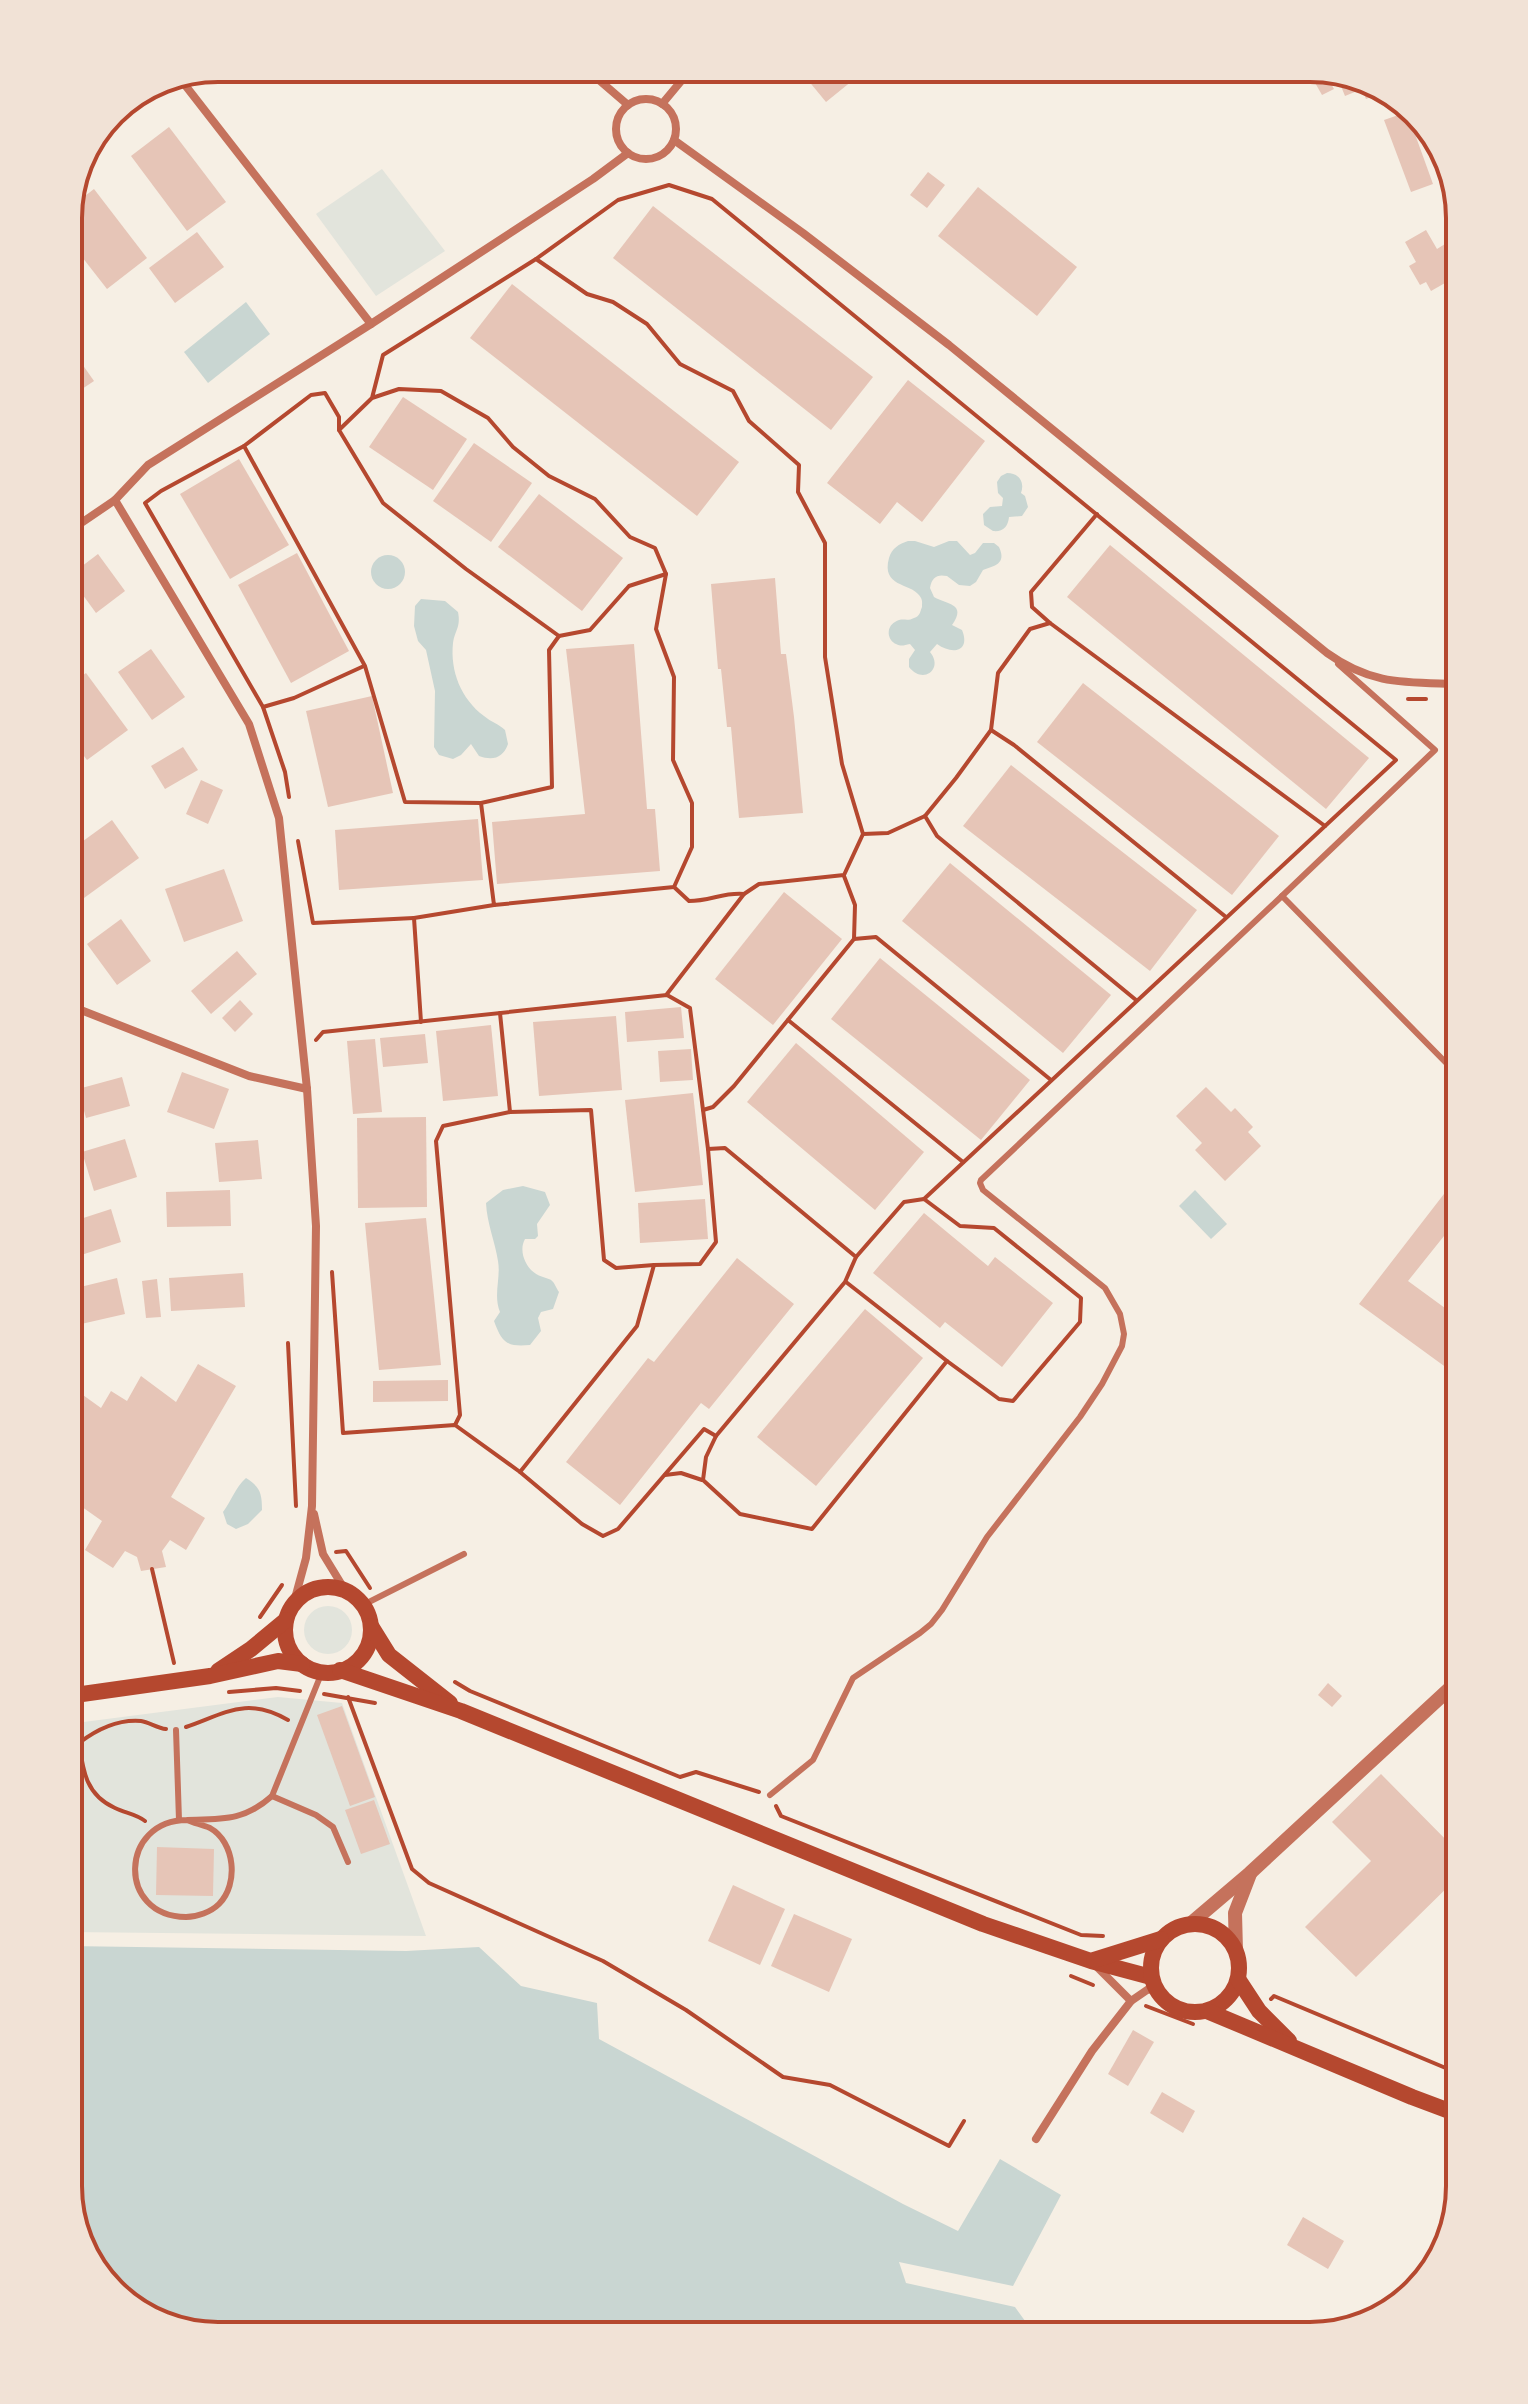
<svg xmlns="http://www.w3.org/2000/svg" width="1528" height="2404" font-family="'Roboto Condensed',sans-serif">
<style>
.green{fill:#e2e4dc}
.water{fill:#c9d6d2}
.building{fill:#e6c5b7}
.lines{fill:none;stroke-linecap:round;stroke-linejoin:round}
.path{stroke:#b5482f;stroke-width:4}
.service{stroke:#c5725c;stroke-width:6}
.minor{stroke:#c5725c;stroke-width:8}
.tertiary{stroke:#c5725c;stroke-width:14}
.secondary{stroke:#b5482f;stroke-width:16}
.rim{fill:none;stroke:#b5482f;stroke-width:4}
</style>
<rect width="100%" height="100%" fill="#f6efe4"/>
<g class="green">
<polygon points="382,169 445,251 376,296 316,214"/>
<circle cx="328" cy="1630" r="24"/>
<polygon points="278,1697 342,1703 426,1936 68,1932 68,1724"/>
</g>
<g class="water">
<polygon points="246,302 270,334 208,383 184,352"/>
<path d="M1007 473C1019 473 1025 482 1021 493L1025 496 1028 507 1022 516 1009 517C1008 527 1003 532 993 531L984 525 983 514 990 507 1002 506 1003 498 998 493 997 482 1001 476Z"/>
<path d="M908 541H915L934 547 949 541H957L970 555 975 553 983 543H994L999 547C1007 564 994 566 983 570L976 582 970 586 959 585 947 576C937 574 932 577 930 588L934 597C945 604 968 603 952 625L962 630C971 652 952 655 937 644L930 652C944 669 923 685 909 667V659L915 650 910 644C904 645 902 647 896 644 887 640 886 627 895 622 902 617 907 622 914 618 920 616 920 612 922 607 922 602 923 600 919 595 910 583 881 587 889 558 892 548 899 544 908 541Z"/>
<circle cx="388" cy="572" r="17"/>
<path d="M421 599 445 601 458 612C461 627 455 630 453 643 450 671 461 699 484 716 491 722 499 724 505 730L508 744C503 758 493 761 479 756L471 744 461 755 453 759 439 755 434 747 435 691 426 650 418 641 414 626 415 606Z"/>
<path d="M523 1186 545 1192 550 1205 537 1224 538 1236 535 1239H525C518 1251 526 1269 538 1275 539 1276 550 1279 551 1280 555 1283 556 1288 559 1292L553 1309 541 1312 538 1318 541 1331 530 1345C507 1347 502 1343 494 1321L500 1312C493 1295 501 1278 498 1261 495 1241 487 1224 486 1203L503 1190Z"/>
<polygon points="1195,1190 1227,1224 1211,1239 1179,1206"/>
<path d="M246 1478C260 1487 262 1493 262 1510L248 1524 236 1529 227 1524 223 1512C232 1500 235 1488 246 1478Z"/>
<polygon points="68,1946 406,1951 479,1947 521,1986 597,2003 599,2039 903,2204 958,2231 1000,2159 1061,2195 1013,2286 899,2262 906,2283 1015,2307 1036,2336 209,2336 135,2311 84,2253 68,2186"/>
</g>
<g class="building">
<polygon points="798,68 868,68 826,102"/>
<polygon points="1336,74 1386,91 1366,99 1362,89 1345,96"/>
<polygon points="1326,75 1334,89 1322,95 1314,81"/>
<polygon points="142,92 145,95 106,126 112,112"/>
<polygon points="1407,112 1433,184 1411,192 1384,120"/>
<polygon points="169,127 226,202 187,231 131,156"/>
<polygon points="928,172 945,185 927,208 910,195"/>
<polygon points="978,187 1077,267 1037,316 938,236"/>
<polygon points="94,189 147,258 107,289 68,239 68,209"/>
<polygon points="653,206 873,377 831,430 613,258"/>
<polygon points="1426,230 1437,249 1445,244 1456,263 1447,269 1452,279 1431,291 1426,282 1420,285 1409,266 1416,262 1405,242"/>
<polygon points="197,232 224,267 175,303 149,268"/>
<polygon points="512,284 739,462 697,516 470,338"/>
<polygon points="68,344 94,381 73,395 68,388"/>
<polygon points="908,380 985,441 922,522 897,502 880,524 827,483"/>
<polygon points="403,397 467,439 433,490 369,447"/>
<polygon points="474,443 532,483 491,542 433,501"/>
<polygon points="239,459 289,545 230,579 180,494"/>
<polygon points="539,494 623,558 582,611 498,547"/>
<polygon points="1110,545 1369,758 1326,809 1067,597"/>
<polygon points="297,553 349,651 291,683 238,585"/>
<polygon points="98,554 125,591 96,613 69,576"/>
<polygon points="775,578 781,654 786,654 794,717 803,813 739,818 731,727 727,727 721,669 718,669 711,584"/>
<polygon points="634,644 647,809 655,809 660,871 497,884 492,822 585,814 566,649"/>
<polygon points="151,649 185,697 152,720 118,672"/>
<polygon points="86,673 128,730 87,760 68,735 68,686"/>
<polygon points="1083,683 1279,836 1232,895 1037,742"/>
<polygon points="372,696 393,793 328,807 306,711"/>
<polygon points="183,747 198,770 165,789 151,766"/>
<polygon points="1011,765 1197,910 1150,971 963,826"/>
<polygon points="201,780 223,790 208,824 186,814"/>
<polygon points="478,819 483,880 339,890 335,830"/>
<polygon points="112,820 139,858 84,898 68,876 68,852"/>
<polygon points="950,863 1111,995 1063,1053 902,921"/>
<polygon points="224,869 243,921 184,942 165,889"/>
<polygon points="784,892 842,939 773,1025 715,979"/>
<polygon points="121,919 151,961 117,985 87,944"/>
<polygon points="237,951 257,974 211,1014 191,991"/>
<polygon points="880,958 1030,1080 981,1140 831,1019"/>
<polygon points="240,1000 253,1014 235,1032 222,1018"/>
<polygon points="681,1007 684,1038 627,1042 625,1012"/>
<polygon points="616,1016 622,1090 539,1096 533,1022"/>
<polygon points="491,1025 498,1096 443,1101 436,1031"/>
<polygon points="425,1034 428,1063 383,1067 380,1038"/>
<polygon points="375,1039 382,1112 353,1114 347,1041"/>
<polygon points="796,1043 924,1152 875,1210 747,1102"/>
<polygon points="691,1049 693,1080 660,1082 658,1051"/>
<polygon points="182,1072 229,1089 214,1129 167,1112"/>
<polygon points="122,1077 130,1106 86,1118 78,1089"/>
<polygon points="1206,1087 1231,1112 1235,1108 1253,1127 1248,1132 1261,1146 1225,1181 1195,1150 1202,1143 1176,1116"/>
<polygon points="693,1093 703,1185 635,1192 625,1100"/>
<polygon points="426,1117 427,1207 358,1208 357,1118"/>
<polygon points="125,1139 137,1177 94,1191 82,1152"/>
<polygon points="258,1140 262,1179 219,1182 215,1143"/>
<polygon points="1454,1181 1460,1186 1460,1216 1408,1281 1460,1319 1460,1358 1451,1371 1359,1304"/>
<polygon points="230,1190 231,1226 167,1227 166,1192"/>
<polygon points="705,1199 708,1239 640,1243 638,1203"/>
<polygon points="111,1209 121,1242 72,1258 68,1246 68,1223"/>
<polygon points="924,1213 988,1266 995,1257 1053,1303 1002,1367 945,1322 940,1328 873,1273"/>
<polygon points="426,1218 441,1365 379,1370 365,1223"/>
<polygon points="737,1258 794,1304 709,1409 701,1403 620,1505 566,1462 648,1358 654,1362"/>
<polygon points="243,1273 245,1307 171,1311 169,1278"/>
<polygon points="117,1278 125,1314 68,1327 68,1290"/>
<polygon points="157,1279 161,1317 146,1318 142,1281"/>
<polygon points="865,1309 923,1358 816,1486 757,1437"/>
<polygon points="198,1364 236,1386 171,1497 205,1518 186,1550 170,1540 162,1551 166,1567 141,1571 137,1557 125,1551 113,1568 85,1550 102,1521 68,1497 68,1403 76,1390 101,1408 111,1391 127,1401 141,1376 176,1402"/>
<polygon points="448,1380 448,1401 373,1402 373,1381"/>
<polygon points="1328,1683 1342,1696 1332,1707 1318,1695"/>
<polygon points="342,1706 375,1797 350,1806 317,1715"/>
<polygon points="1381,1774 1460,1854 1460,1875 1356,1977 1305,1927 1371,1861 1332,1822"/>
<polygon points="374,1800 390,1844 361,1854 345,1810"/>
<polygon points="157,1847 214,1849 213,1896 156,1895"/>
<polygon points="733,1885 785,1909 760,1965 708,1941"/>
<polygon points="794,1914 852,1939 829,1992 771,1966"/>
<polygon points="1133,2030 1154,2042 1128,2086 1108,2074"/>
<polygon points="1162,2092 1195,2111 1183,2133 1150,2113"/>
<polygon points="1303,2217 1344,2241 1328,2269 1287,2245"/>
</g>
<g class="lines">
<g class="path">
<polyline points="536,259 618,200 669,185 712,199 1396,760 924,1199"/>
<polyline points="372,398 399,389 441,391 488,418 513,447 549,476 595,499 630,537 655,548 666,574 629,586 590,630 559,636 466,569 383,503 339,430 372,398 383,355 536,259 587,294 613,302 647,324 680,364 733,391 749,421 799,465 798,492 825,543 825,657 842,764 863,834 844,875 759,884 744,894 667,994"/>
<polyline points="339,430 339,417 325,393 311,395 244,446 365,666 405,802 481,803"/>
<polyline points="244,446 161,491 145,503 263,707 285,772 289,797"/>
<polyline points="1097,514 1031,592 1032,607 1050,623 1325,826"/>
<polyline points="1050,623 1030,629 998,673 991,730 1014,745 1226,917"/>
<polyline points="559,636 549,650 552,787 481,803 494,905 674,887 692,847 692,803 673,760 674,677 656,629 666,574"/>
<polyline points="1408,699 1426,699"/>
<polyline points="263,707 294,698 364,666"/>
<polyline points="991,730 956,778 925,816 937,836 1136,1000"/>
<polyline points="863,834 888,833 925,816"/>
<polyline points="298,841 313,923 414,918"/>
<polyline points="844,876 855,905 854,939"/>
<path d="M674 887 689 901C710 901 724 892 744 894"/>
<polyline points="500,1013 510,1112 591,1110 604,1260 616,1268 654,1265"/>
<polyline points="788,1020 963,1162"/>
<polyline points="421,1022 414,918 494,905"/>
<polyline points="316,1040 323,1032 667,995 690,1008 708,1149 716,1242 700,1264 654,1265 637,1326 520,1472"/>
<polyline points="703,1110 713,1107 734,1086 854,939 876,937 1051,1080"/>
<polyline points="856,1257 904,1202 924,1199 960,1226 994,1228 1081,1298 1080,1322 1013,1401 999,1399 947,1361"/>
<polyline points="332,1272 343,1433 455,1425 520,1472 582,1524 603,1536 618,1529 704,1429 716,1436 845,1282 856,1257 725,1148 708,1149"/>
<polyline points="288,1343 296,1506"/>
<polyline points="455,1425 460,1415 436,1141 443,1126 510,1112"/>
<polyline points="716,1436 706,1457 703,1480 740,1514 812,1529 947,1361 846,1282"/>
<polyline points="665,1475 681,1473 702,1480"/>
<polyline points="336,1552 346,1551 370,1588"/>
<polyline points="152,1569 174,1663"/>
<polyline points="260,1617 282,1585"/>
<polyline points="455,1682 470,1691 680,1777 696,1772 759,1792"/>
<polyline points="229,1692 276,1688 300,1691"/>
<polyline points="324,1694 375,1703"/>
<polyline points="348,1697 412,1869 429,1883 603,1961 686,2010 783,2077 830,2085 949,2146 964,2121"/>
<path d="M186 1727C226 1713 247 1696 288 1720"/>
<polyline points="776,1806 781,1816 1081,1935 1103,1936"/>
<path d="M145 1821C136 1814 125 1813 115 1808 86 1795 83 1771 79 1743 96 1730 117 1719 141 1721 149 1722 157 1728 166 1729"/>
<polyline points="1071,1976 1093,1985"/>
<polyline points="1271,1999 1274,1996 1460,2074"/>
<polyline points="1146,2006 1193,2024"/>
</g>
<g class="service">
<polyline points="1338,664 1435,750 1282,896 1460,1077"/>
<polyline points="363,1605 464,1554"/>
<polyline points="176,1730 179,1820"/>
<polyline points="770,1795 813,1760 853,1678 920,1633 931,1624 942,1610 987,1537 1080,1417 1102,1384 1122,1346 1124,1334 1120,1314 1105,1288 983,1190 980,1183 981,1180 1282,896"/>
<polyline points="272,1796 316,1815 333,1827 348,1862"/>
<path d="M187 1820C120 1820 116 1916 186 1917 197 1917 211 1912 219 1904 239 1884 235 1842 210 1828 203 1825 194 1823 187 1820 223 1819 244 1821 272 1796L322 1672"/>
</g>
<g class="minor">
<polyline points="585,68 628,105"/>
<polyline points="178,76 371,324"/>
<circle cx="646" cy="129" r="30"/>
<polyline points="662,104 692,68"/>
<path d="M674 140 803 233 949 345 1327 653C1373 686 1406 682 1460 684"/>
<polyline points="115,500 249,724 279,818 307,1089 316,1226 312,1506 306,1558 294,1602"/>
<polyline points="68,532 115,500 148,465 371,324 593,179 628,153"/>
<polyline points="68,1005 249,1076 307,1089"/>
<polyline points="314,1514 323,1554 345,1590"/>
<polyline points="1097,1967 1131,2001"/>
<polyline points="1036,2139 1092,2051 1131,2001 1147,1990 1155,1988"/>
</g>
<g class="tertiary">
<polyline points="1190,1924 1250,1873 1460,1679"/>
<polyline points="1236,1951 1235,1913 1250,1874"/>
</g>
<g class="secondary">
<circle cx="328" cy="1630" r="43"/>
<polyline points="371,1626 389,1655 450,1703"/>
<polyline points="340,1670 461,1711 983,1924 1091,1961 1151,1977"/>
<polyline points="218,1671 251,1649 286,1620"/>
<polyline points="68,1696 210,1676 278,1661 302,1664"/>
<circle cx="1195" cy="1968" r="44"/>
<polyline points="1094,1960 1161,1939"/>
<polyline points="1238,1979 1259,2011 1289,2041"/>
<polyline points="1207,2011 1412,2097 1460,2115"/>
</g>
</g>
<path d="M0 0H1528V2404H0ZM218 82H1310A136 136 0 0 1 1446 218V2186A136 136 0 0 1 1310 2322H218A136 136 0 0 1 82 2186V218A136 136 0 0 1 218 82Z" fill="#f1e2d6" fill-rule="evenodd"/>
<path class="rim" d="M218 82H1310A136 136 0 0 1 1446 218V2186A136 136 0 0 1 1310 2322H218A136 136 0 0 1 82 2186V218A136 136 0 0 1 218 82Z"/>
</svg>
